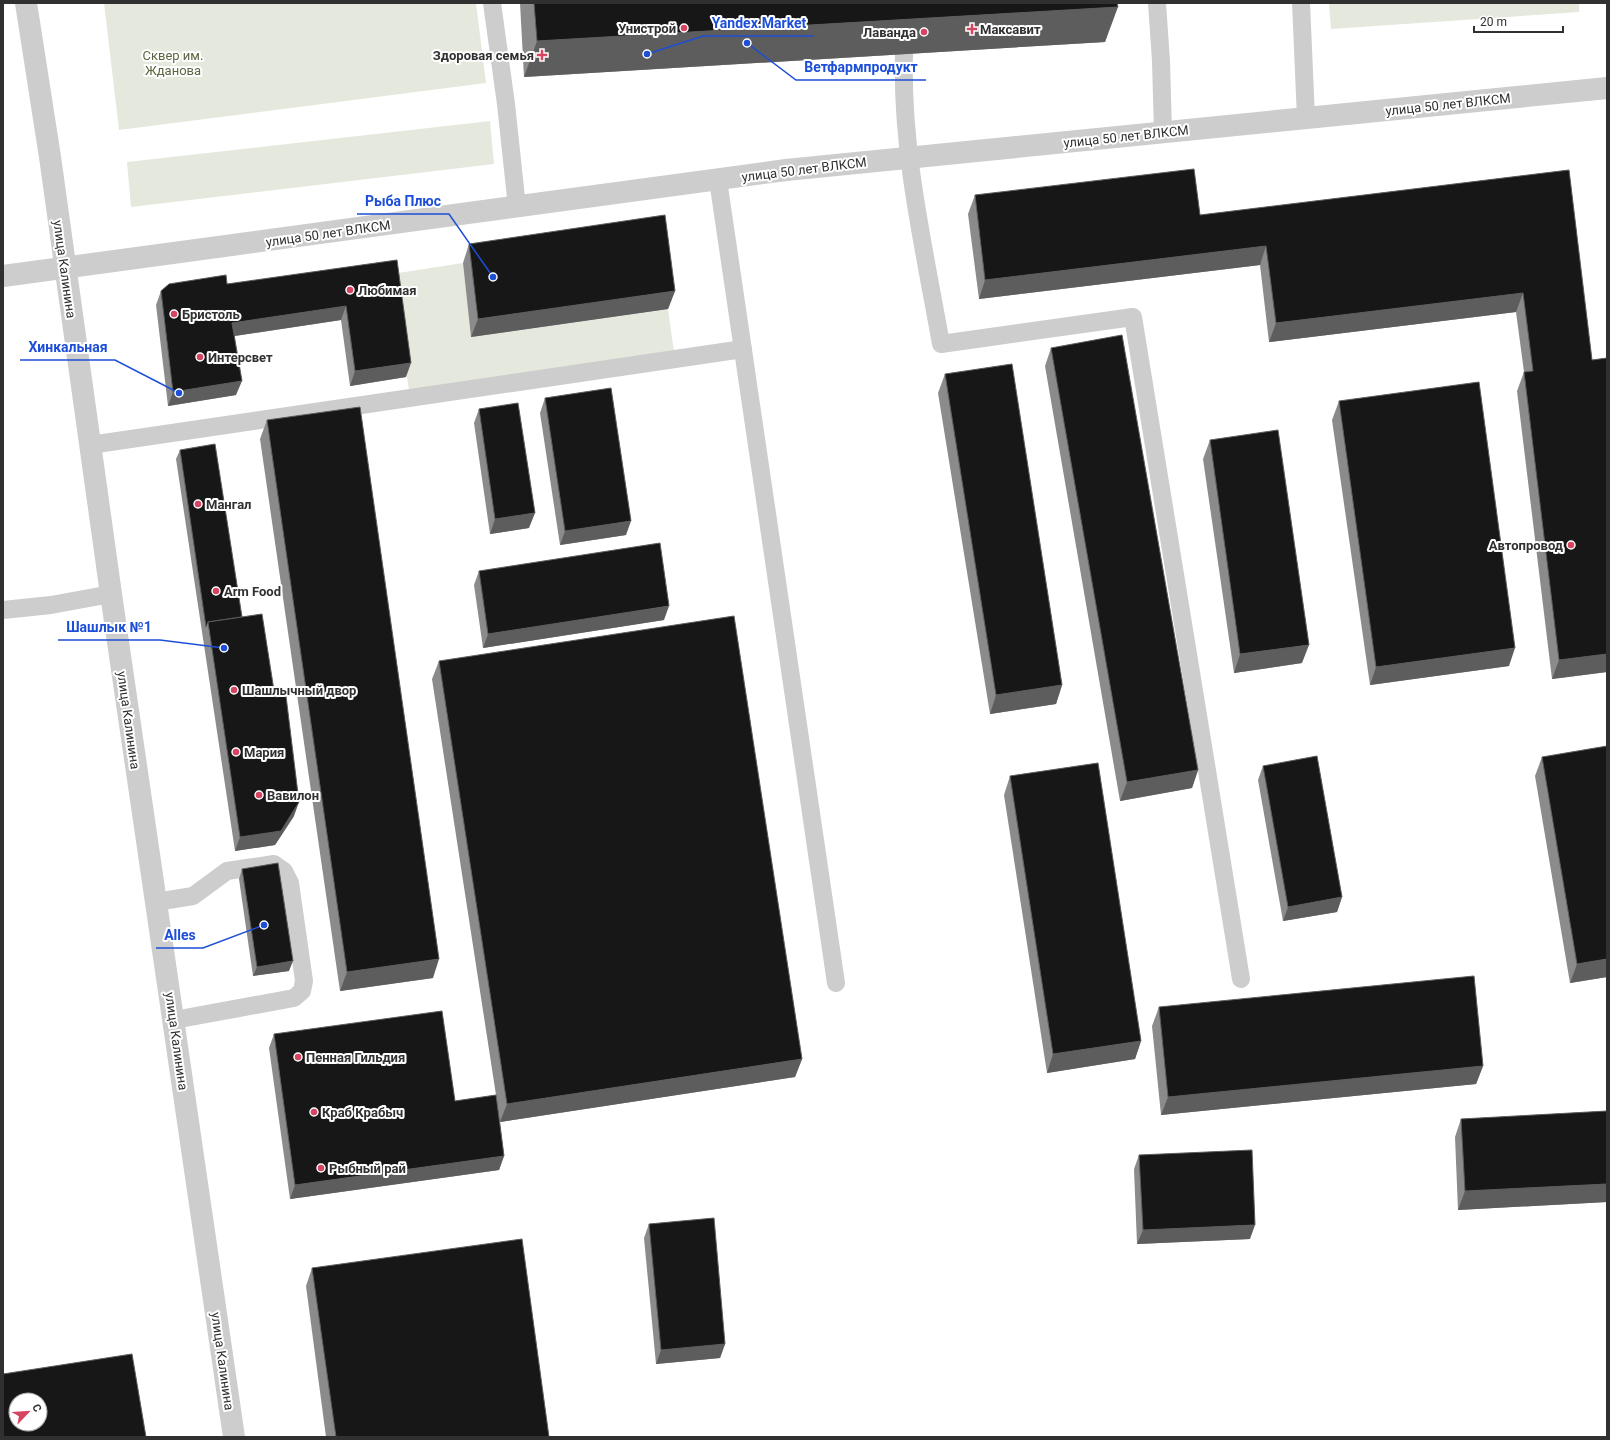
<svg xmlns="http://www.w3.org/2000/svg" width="1610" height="1440" font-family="Roboto,sans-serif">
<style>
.green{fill:#e5e9dd}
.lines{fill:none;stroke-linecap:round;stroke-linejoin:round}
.service{stroke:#cdcdcd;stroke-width:18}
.tertiary{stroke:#cdcdcd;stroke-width:22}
.wall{fill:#8b8b8b}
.shaded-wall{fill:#5d5d5d}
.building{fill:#171717;stroke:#5d5d5d;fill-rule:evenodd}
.poi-dot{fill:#d54561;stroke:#fff;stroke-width:1.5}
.labels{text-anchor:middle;stroke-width:4;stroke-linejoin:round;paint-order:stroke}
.poi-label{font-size:13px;font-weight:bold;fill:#303030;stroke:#fff;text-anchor:start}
.park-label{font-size:13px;fill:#596841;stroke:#fff}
.street-label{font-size:13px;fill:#303030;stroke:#fff}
.leader{fill:none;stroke:#1d4ed8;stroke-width:1.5}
.callout-dot{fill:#1d4ed8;stroke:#fff;stroke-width:1.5}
.callout-label{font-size:14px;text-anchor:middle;font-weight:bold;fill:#1d4ed8;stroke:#fff;stroke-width:4;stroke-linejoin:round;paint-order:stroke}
</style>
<rect width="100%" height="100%" fill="#fff"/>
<g class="green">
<polygon points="104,3 476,3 486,83 119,130"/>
<polygon points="1329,3 1579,3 1579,12 1331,29"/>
<polygon points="490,121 494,164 131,207 127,162"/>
<polygon points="463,263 472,337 668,309 674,352 409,390 392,274"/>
</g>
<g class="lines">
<g class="service">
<polyline points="492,3 506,104 517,207"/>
<polyline points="1157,3 1161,61 1163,132"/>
<polyline points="1301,3 1306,118"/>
<path d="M904 53C901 151 924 247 941 344L1133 317 1241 979"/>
<polyline points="718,180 836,983"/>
<polyline points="90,445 743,349"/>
<polyline points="3,610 51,605 111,594"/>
<polyline points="156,902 193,896 227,871 274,864 284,871 290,883 304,981 302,991 294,998 174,1020"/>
</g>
<g class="tertiary">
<polyline points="26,3 50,157 111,594 234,1437"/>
<polyline points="3,276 786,170 1607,88"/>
</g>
</g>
<g class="wall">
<polygon points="520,3 1117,3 1105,42 524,77"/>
<polygon points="1569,170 1592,360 1607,358 1607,672 1552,679 1517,391 1524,372 1516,312 1269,342 1260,265 979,299 968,214 975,195 1200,215"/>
<polygon points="469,244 675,291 668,309 471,337 463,263"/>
<polygon points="397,260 406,377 350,386 341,320 235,336 236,395 168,406 156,305 161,291 227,284"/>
<polygon points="1051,348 1198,770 1192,788 1120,801 1045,366"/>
<polygon points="945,374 1062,685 1056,704 990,714 938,393"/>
<polygon points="545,398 626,535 560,545 540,413"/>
<polygon points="1339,401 1509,666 1370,685 1332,420"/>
<polygon points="479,409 529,528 490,534 474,423"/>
<polygon points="267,420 433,978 340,991 260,439"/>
<polygon points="1210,440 1302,663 1234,673 1203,459"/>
<polygon points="180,450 242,617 275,697 294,816 275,845 235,851 176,459"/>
<polygon points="479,571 664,620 483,648 474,585"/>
<polygon points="439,661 802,1059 795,1077 500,1122 504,1156 499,1170 290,1199 269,1048 274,1034 455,1101 496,1095 432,679"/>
<polygon points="1542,757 1607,977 1570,983 1535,776"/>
<polygon points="1263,766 1342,897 1337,912 1283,921 1258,780"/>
<polygon points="1010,776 1141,1041 1135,1059 1047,1073 1004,795"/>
<polygon points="242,869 289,971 253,976 239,879"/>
<polygon points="1159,1007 1483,1066 1476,1084 1161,1115 1152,1026"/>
<polygon points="1607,1111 1607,1202 1458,1210 1455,1137 1461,1119"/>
<polygon points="1139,1155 1250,1239 1137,1244 1134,1169"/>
<polygon points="649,1224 725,1344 720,1358 656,1364 644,1238"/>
<polygon points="312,1268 549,1437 326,1437 306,1286"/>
</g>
<g class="shaded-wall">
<polygon points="1118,7 1105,42 524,77 537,41"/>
<polygon points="1266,246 1260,265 979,299 985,280"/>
<polygon points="675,291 668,309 471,337 478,319"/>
<polygon points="1523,293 1516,312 1269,342 1276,323"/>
<polygon points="346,306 341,320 227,337 232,323"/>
<polygon points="411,363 406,377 350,386 355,371"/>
<polygon points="242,381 236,395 168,406 173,392"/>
<polygon points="535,513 529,528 490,534 495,519"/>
<polygon points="631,521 626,535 560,545 565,531"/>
<polygon points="669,606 664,620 483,648 488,634"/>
<polygon points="1309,645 1302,663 1234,673 1240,654"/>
<polygon points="1515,648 1509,666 1370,685 1376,667"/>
<polygon points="1607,654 1607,672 1552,679 1559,660"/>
<polygon points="1062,685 1056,704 990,714 996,695"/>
<polygon points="1198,770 1192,788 1120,801 1127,782"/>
<polygon points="299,802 294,816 275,845 235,851 240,837"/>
<polygon points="1342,897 1337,912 1283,921 1288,907"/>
<polygon points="439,959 433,978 340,991 347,972"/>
<polygon points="1607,959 1607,977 1570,983 1577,964"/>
<polygon points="293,961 289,971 253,976 257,967"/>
<polygon points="1141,1041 1135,1059 1047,1073 1053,1054"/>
<polygon points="802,1059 795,1077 500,1122 507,1104"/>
<polygon points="1483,1066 1476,1084 1161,1115 1168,1097"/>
<polygon points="504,1156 499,1170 290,1199 295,1185"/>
<polygon points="1607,1184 1607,1202 1458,1210 1465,1191"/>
<polygon points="1255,1225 1250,1239 1137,1244 1143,1230"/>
<polygon points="725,1344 720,1358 656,1364 661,1350"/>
</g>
<g class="building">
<polygon points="534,3 1117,3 1118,7 537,41"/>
<polygon points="1194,169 1200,215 1569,170 1592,360 1607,358 1607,654 1559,660 1524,372 1533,371 1523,293 1276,323 1266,246 985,280 975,195"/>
<polygon points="665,215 675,291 478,319 469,244"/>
<polygon points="397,260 411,363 355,371 346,306 232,323 242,381 173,392 161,291 169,284 226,275 227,284"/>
<polygon points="1122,335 1198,770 1127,782 1051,348"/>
<polygon points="1012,364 1062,685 996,695 945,374"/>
<polygon points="1479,382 1515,648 1376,667 1339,401"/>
<polygon points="611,388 631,521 565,531 545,398"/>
<polygon points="518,403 535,513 495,519 479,409"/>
<polygon points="360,407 439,959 347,972 267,420"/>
<polygon points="1278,430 1309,645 1240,654 1210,440"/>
<polygon points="215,444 242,617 208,622 206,627 180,450"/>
<polygon points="660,543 669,606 488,634 479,571"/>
<polygon points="262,614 275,697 286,696 299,802 281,831 240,837 208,622"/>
<polygon points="734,616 802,1059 507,1104 439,661"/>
<polygon points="1607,746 1607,959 1577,964 1542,757"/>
<polygon points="1317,756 1342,897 1288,907 1263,766"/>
<polygon points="1098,763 1141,1041 1053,1054 1010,776"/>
<polygon points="278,863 293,961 257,967 242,869"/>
<polygon points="1474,976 1483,1066 1168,1097 1159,1007"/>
<polygon points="442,1011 455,1101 496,1095 504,1156 295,1185 274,1034"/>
<polygon points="1607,1111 1607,1184 1465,1191 1461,1119"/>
<polygon points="1252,1150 1255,1225 1143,1230 1139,1155"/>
<polygon points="714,1218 725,1344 661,1350 649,1224"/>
<polygon points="522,1239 549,1437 336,1437 312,1268"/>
<path d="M132 1354 146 1437H3V1374ZM16 1400H40V1424H16Z"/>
</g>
<g class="poi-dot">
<circle cx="684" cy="28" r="4"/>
<path d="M970 23h4v4h4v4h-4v4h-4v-4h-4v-4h4z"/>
<circle cx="924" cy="32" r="4"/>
<path d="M540 49h4v4h4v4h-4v4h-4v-4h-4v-4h4z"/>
<circle cx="350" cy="290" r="4"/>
<circle cx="174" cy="314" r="4"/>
<circle cx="200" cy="357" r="4"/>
<circle cx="198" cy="504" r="4"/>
<circle cx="1571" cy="545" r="4"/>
<circle cx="216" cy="591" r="4"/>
<circle cx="234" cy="690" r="4"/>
<circle cx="236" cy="752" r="4"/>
<circle cx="259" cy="795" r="4"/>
<circle cx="298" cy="1057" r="4"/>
<circle cx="314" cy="1112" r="4"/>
<circle cx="321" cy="1168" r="4"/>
</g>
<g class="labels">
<g class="poi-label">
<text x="676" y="33" text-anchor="end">Унистрой</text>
<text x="980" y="34">Максавит</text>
<text x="916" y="37" text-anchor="end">Лаванда</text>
<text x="534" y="60" text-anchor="end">Здоровая семья</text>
<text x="358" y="295">Любимая</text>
<text x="182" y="319">Бристоль</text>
<text x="208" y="362">Интерсвет</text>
<text x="206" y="509">Мангал</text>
<text x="1563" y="550" text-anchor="end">Автопровод</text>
<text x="224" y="596">Arm Food</text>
<text x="242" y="695">Шашлычный двор</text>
<text x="244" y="757">Мария</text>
<text x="267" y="800">Вавилон</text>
<text x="306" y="1062">Пенная Гильдия</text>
<text x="322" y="1117">Краб Крабыч</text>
<text x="329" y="1173">Рыбный рай</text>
</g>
<g class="park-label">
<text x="173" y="60">Сквер им.<tspan x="173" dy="15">Жданова</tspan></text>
</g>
<g class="street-label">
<text transform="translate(1448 104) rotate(-6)" y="5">улица 50 лет ВЛКСМ</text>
<text transform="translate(1126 136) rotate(-6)" y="5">улица 50 лет ВЛКСМ</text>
<text transform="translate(804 169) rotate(-7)" y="5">улица 50 лет ВЛКСМ</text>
<text transform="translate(328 233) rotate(-8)" y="5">улица 50 лет ВЛКСМ</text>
<text transform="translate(65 269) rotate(82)" y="5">улица Калинина</text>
<text transform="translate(129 720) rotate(82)" y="5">улица Калинина</text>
<text transform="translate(177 1041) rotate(82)" y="5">улица Калинина</text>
<text transform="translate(223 1361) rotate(82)" y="5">улица Калинина</text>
</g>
</g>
<path class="leader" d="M647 54L703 36H814M747 43L796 80H926M493 277L449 214H357M179 393L115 360H20M224 648L160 640H58M264 925L203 948H156"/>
<g class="callout-dot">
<circle cx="647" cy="54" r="4"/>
<circle cx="747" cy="43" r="4"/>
<circle cx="493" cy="277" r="4"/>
<circle cx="179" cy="393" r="4"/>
<circle cx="224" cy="648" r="4"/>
<circle cx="264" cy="925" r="4"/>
</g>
<g class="callout-label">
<text x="759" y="28">Yandex.Market</text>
<text x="861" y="72">Ветфармпродукт</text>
<text x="403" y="206">Рыба Плюс</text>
<text x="68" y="352">Хинкальная</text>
<text x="109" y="632">Шашлык №1</text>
<text x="180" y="940">Alles</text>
</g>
<rect width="1610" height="1440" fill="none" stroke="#303030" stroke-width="8"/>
<g transform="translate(28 1412) rotate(65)"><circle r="19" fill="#ffffff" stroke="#acacac"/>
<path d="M0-3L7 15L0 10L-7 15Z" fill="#d54561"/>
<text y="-6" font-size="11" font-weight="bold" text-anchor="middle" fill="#303030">С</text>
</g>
<path d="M1474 26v6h89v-6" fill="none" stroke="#303030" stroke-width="2"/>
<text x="1480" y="26" font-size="12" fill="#303030" stroke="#ffffff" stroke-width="3" paint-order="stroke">20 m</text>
</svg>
